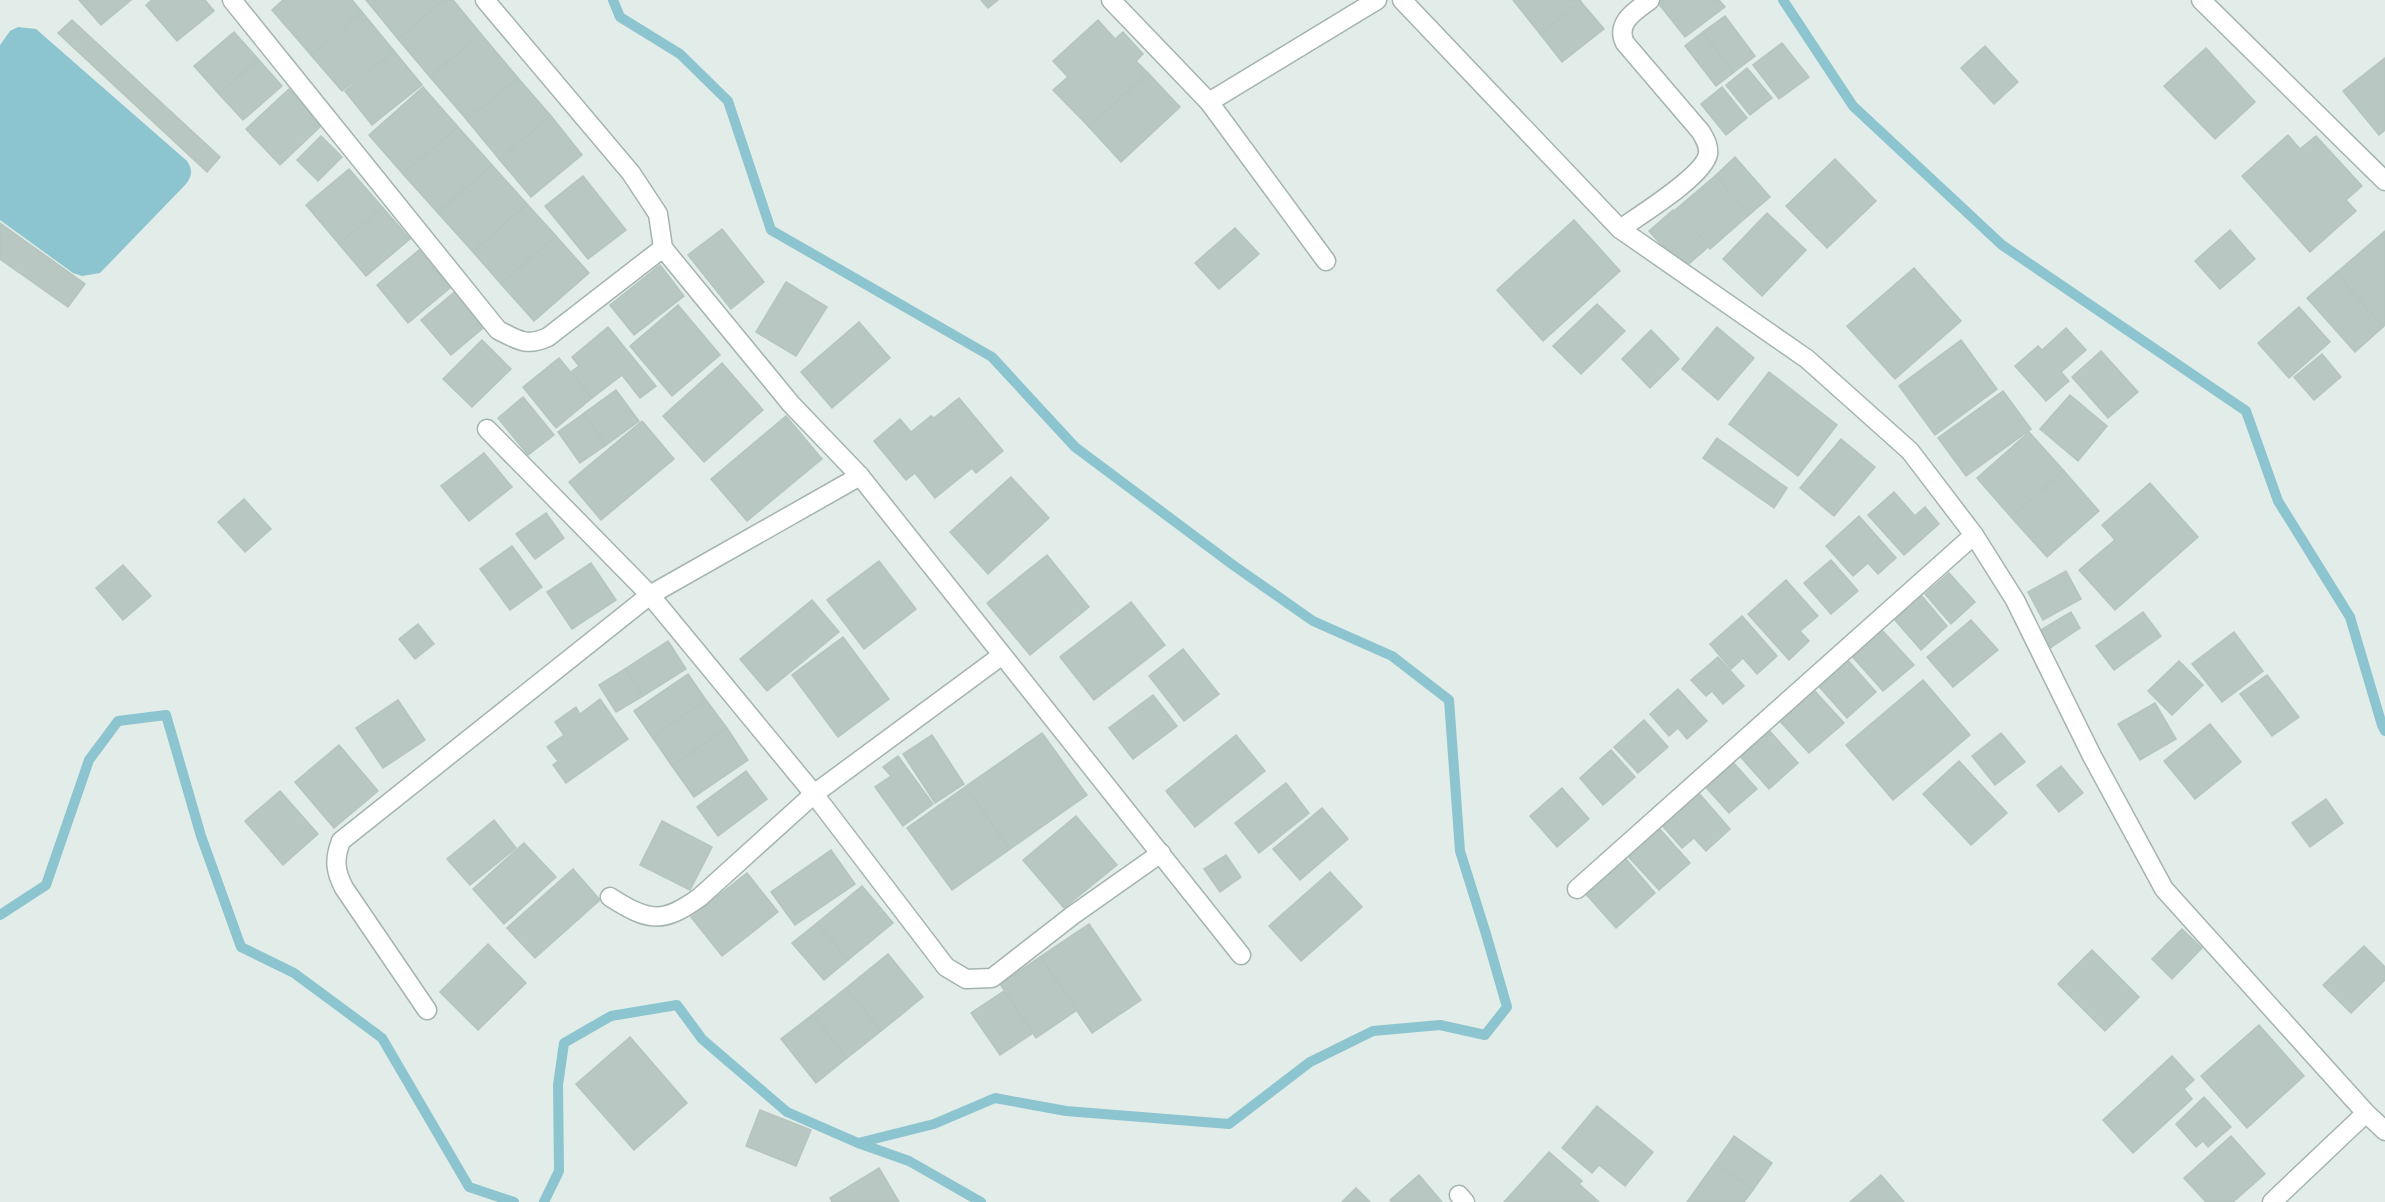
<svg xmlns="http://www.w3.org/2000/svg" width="2385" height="1202" font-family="Roboto,sans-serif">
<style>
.water{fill:#8cc5cf}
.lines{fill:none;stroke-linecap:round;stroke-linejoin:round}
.stream{stroke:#8cc5cf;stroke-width:10}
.building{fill:#b8c7c1;stroke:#b5c5bf;stroke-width:1.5}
.street-casing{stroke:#a5b4af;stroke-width:21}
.street{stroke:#fff;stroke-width:18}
</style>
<rect width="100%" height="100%" fill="#e2ece8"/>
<path class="water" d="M18 27 36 29 187 161C193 170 192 176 186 184L100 273 82 276 73 273 0 220V45L10 31Z"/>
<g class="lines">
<g class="stream">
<polyline points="613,0 620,17 680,54 728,101 771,230 992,357 1075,447 1233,565 1313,621 1392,656 1449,700 1460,851 1486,934 1507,1007 1485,1035 1440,1025 1373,1031 1310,1062 1229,1124 1066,1111 995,1098 934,1124 858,1143"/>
<polyline points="1783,0 1853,106 2002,245 2246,411 2278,501 2350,617 2382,725 2385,731"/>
<polyline points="0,915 46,885 89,760 118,721 166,715 201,836 241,947 294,973 382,1038 469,1187 514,1202"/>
<polyline points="544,1202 559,1171 558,1085 564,1043 611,1016 677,1005 702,1039 787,1112 858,1143 909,1161 981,1202"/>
</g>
</g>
<g class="building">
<polygon points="79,0 131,0 101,25"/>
<polygon points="152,0 205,0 214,11 177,41 146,5"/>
<polygon points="283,0 352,0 362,12 311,55 272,10"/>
<polygon points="366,0 444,0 398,39"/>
<polygon points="444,0 453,0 481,34 430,77 398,39"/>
<polygon points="981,0 998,0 988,8"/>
<polygon points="1513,0 1580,0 1581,2 1540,34"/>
<polygon points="1662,0 1719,0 1725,7 1685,37 1658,3"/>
<polygon points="1581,2 1604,29 1562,62 1540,34"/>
<polygon points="362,12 394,51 342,91 311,55"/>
<polygon points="1725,16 1755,56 1734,72 1703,32"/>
<polygon points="72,20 220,157 207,172 58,33"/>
<polygon points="1098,20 1115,39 1123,32 1143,54 1136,61 1148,73 1089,127 1053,90 1068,77 1053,61"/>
<polygon points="234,32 258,59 219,94 194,66"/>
<polygon points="1703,32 1734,72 1716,86 1685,46"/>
<polygon points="481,34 518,78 467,120 430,77"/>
<polygon points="1782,43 1809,77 1779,99 1753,65"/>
<polygon points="1985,46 2018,82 1994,104 1961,68"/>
<polygon points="2206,48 2255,102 2215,139 2164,86"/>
<polygon points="394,51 422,85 372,125 345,91"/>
<polygon points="2385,58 2385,130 2379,135 2343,91"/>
<polygon points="258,59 282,86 243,120 219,94"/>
<polygon points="1747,68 1772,98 1750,115 1726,85"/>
<polygon points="1148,73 1180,107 1121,162 1089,127"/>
<polygon points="518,78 551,116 499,159 467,120"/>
<polygon points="423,87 458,127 403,174 369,135"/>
<polygon points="1722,87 1747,118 1726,135 1701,104"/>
<polygon points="289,89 323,124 280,165 246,129"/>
<polygon points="551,116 582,155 531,197 499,159"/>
<polygon points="458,127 492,165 438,213 403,174"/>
<polygon points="2288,135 2300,149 2316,136 2362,186 2346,200 2356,211 2310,252 2242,176"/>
<polygon points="321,136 342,157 318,181 297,160"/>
<polygon points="1735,157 1770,197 1750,214 1715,176"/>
<polygon points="1835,159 1876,201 1827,248 1786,206"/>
<polygon points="492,165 527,204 473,252 438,213"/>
<polygon points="349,169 383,208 339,244 306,205"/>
<polygon points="583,176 626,230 588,259 545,206"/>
<polygon points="1715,176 1750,214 1710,249 1675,210"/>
<polygon points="527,204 556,236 501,284 473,252"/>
<polygon points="383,208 410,239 366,276 339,244"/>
<polygon points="1673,210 1707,248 1683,269 1649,231"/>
<polygon points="1767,213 1806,250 1762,296 1723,259"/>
<polygon points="1574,220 1620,271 1543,341 1497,290"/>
<polygon points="0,223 85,284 68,307 0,259"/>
<polygon points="1235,228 1259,254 1219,289 1195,263"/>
<polygon points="722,229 764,282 731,309 688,255"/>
<polygon points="2230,230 2255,259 2220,289 2195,261"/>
<polygon points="2385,231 2385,325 2383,327 2336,273"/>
<polygon points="556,236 589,273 534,321 501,284"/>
<polygon points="419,250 450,288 408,323 377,285"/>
<polygon points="660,265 684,296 634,335 610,305"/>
<polygon points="1914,268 1961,321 1895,379 1847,326"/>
<polygon points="2336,273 2383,327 2355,352 2307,298"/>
<polygon points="786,282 827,307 796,356 756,332"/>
<polygon points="458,289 488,324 451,355 421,320"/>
<polygon points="1597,304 1625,331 1581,374 1553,346"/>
<polygon points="678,305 720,355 672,396 630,346"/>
<polygon points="2299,307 2330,342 2289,378 2258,343"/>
<polygon points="859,322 890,358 832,408 801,372"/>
<polygon points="608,327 656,386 640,398 622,375 592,398 571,372 579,366 572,357"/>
<polygon points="1717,327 1754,358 1718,400 1682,369"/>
<polygon points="2066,328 2086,350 2061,372 2069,381 2046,401 2015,366 2038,346 2042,350"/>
<polygon points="1651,330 1679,359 1650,388 1622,359"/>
<polygon points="482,340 511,369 472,407 443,379"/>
<polygon points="1961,340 1997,389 1935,435 1899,386"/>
<polygon points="2101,351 2138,392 2108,418 2072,377"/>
<polygon points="2322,354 2341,377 2314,400 2294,377"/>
<polygon points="559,358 592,398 556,428 523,387"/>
<polygon points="722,363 763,410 704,462 663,416"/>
<polygon points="1769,372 1837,425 1798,476 1729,424"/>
<polygon points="616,390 639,421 606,445 583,414"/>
<polygon points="2003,391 2031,429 1966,476 1938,438"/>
<polygon points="2070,395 2107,426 2078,461 2040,429"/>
<polygon points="523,397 554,435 528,455 498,418"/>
<polygon points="959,398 1003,451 976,473 972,468 935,498 915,473 906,480 874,441 900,419 911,432 931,416 934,418"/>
<polygon points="583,414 606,445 580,463 558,432"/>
<polygon points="786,416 822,459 747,521 711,479"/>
<polygon points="642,421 674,459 601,520 569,482"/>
<polygon points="2029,432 2064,471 2011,517 1977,478"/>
<polygon points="1717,438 1787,488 1774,508 1703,458"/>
<polygon points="1841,439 1875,467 1834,516 1800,488"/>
<polygon points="484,453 512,487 469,521 441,486"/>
<polygon points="2064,471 2099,511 2047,557 2011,517"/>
<polygon points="1011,477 1049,518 988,574 950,532"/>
<polygon points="2150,483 2198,537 2115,610 2079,570 2115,540 2102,525"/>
<polygon points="1894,492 1915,516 1925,507 1939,524 1904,555 1868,515"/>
<polygon points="244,499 271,529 245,552 218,522"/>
<polygon points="546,513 564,538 535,559 516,534"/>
<polygon points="1859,516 1896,558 1878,574 1868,563 1853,576 1826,546"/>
<polygon points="512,546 542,587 510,610 480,569"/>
<polygon points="1047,555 1089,607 1030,655 987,603"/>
<polygon points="1831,560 1858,591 1831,614 1804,583"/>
<polygon points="879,561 916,609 864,649 827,600"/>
<polygon points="591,563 616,600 572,629 547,592"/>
<polygon points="123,565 151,596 123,620 96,588"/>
<polygon points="2066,571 2081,599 2043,620 2028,592"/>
<polygon points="1949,573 1975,602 1951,624 1925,594"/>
<polygon points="1786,580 1818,616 1800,631 1809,641 1789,660 1748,614"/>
<polygon points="1921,595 1947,626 1921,650 1894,619"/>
<polygon points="812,600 839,632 767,691 740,659"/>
<polygon points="1131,602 1165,645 1094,700 1060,657"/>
<polygon points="2071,612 2080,628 2050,648 2039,631"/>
<polygon points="2143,612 2161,636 2114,670 2096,646"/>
<polygon points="1742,616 1777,656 1757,674 1743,658 1731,669 1710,644"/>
<polygon points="1971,620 1998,650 1953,687 1927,657"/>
<polygon points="418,624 434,644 415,659 399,639"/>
<polygon points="1880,628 1914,665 1883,691 1850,654"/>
<polygon points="2234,632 2263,671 2222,702 2192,664"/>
<polygon points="843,637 889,699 838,737 792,675"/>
<polygon points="668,641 686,669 643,696 625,669"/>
<polygon points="1183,649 1219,694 1184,721 1149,676"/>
<polygon points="1718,657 1744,686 1723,704 1712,691 1706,696 1691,680"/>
<polygon points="1845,657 1876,692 1847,718 1815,682"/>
<polygon points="2179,661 2203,685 2172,715 2148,691"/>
<polygon points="625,669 643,696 616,712 599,685"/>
<polygon points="688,674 706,700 652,737 634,711"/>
<polygon points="2267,675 2299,717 2272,736 2240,694"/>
<polygon points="1923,680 1970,735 1893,800 1846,745"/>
<polygon points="1811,687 1844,723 1809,753 1777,718"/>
<polygon points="1678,689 1707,721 1687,739 1678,728 1669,736 1650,714"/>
<polygon points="1153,695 1177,726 1133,759 1109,728"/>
<polygon points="600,699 628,739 566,783 553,765 558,761 547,747 564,735 555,722 576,707 580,714"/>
<polygon points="398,700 425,740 383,768 356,728"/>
<polygon points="706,700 727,728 672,766 652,737"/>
<polygon points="2155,703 2176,739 2140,760 2118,724"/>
<polygon points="1644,720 1668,747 1638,773 1614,747"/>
<polygon points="2210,724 2241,762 2195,799 2164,761"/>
<polygon points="727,728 748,760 694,797 672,766"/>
<polygon points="1767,728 1798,763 1769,789 1738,754"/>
<polygon points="1042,733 1087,795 1010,849 965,787"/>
<polygon points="2001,733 2025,762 1995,785 1972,756"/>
<polygon points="932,735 964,784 935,803 903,754"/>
<polygon points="1236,735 1265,771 1195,827 1166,791"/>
<polygon points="339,745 378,791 334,828 295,782"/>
<polygon points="1611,750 1635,777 1603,805 1580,778"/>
<polygon points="898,756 933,804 903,826 875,787 891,776 883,767"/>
<polygon points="1731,760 1757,789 1729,813 1703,784"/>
<polygon points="1959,761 2007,813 1971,845 1923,794"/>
<polygon points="2061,766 2083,793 2059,812 2037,785"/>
<polygon points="746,771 767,799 718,836 697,807"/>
<polygon points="1286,783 1309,813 1259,853 1235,823"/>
<polygon points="965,787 1010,849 952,890 907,828"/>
<polygon points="1562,788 1589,819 1557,847 1530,816"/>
<polygon points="280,791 318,834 283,865 245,821"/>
<polygon points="1697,791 1730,829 1706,851 1694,838 1682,848 1660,823"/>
<polygon points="2326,799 2343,823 2310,847 2292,823"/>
<polygon points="1322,808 1348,839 1300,880 1273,849"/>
<polygon points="1076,816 1117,865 1064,908 1023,860"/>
<polygon points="494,820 516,848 470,885 447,859"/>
<polygon points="662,821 712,847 690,890 640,865"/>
<polygon points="1658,827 1690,863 1659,890 1626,854"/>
<polygon points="524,843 556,877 504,924 473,889"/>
<polygon points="831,850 855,884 795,925 771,892"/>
<polygon points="1226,855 1241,877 1220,892 1204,869"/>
<polygon points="1625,858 1655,893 1616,928 1585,893"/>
<polygon points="573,869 600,900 535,958 507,928"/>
<polygon points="1330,872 1362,907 1301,961 1269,926"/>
<polygon points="747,873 778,912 722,956 691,917"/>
<polygon points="862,886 893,923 848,960 817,923"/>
<polygon points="817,923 848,960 824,980 792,943"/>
<polygon points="1089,924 1141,1000 1092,1033 1040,957"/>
<polygon points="2182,929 2202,948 2172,979 2152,959"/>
<polygon points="488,944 526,983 478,1030 440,992"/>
<polygon points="2364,946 2385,967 2385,980 2351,1013 2323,985"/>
<polygon points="2092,950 2139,997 2105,1031 2058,984"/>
<polygon points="888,954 923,997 881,1031 846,988"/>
<polygon points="1040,957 1077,1010 1036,1038 1000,984"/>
<polygon points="846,988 881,1031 847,1058 812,1015"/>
<polygon points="1004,991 1033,1033 1000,1055 971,1013"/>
<polygon points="812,1015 847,1058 816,1083 781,1039"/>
<polygon points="2259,1025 2304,1076 2247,1128 2201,1076"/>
<polygon points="630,1037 687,1103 634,1150 576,1084"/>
<polygon points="2172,1056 2194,1080 2184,1089 2192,1099 2133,1153 2103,1120"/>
<polygon points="2204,1097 2231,1127 2208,1147 2203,1141 2196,1147 2176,1124"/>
<polygon points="1597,1106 1653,1152 1625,1186 1599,1165 1592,1173 1562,1148"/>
<polygon points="760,1110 811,1130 796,1166 746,1146"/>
<polygon points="1734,1136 1772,1163 1753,1190 1715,1163"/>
<polygon points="2231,1136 2265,1174 2233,1202 2206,1202 2184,1178"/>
<polygon points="1549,1152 1582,1181 1579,1184 1599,1202 1504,1202"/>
<polygon points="1715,1163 1753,1190 1744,1202 1687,1202"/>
<polygon points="879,1168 899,1202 832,1202 830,1198"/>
<polygon points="1419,1175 1442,1202 1392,1202 1390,1200"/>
<polygon points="1881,1175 1904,1202 1850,1202"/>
<polygon points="1356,1188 1370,1202 1342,1202"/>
</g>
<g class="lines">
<g class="street-casing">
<g id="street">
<path d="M232 0 498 330C518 340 526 347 548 337L663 248"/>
<polyline points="485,0 631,173 658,214 663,248 791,404 860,476 1241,955"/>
<polyline points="1111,0 1209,102 1326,261"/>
<polyline points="1402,0 1620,229 1807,359 1910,451 1974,535 2015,600 2092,756 2164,889 2366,1113 2385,1131"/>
<polyline points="2201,0 2385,181"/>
<polyline points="1209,102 1377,0"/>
<path d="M1620 229C1640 215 1704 176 1708 154 1709 145 1705 139 1701 132L1625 43C1615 23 1635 11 1650 0"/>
<polyline points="487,429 650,595 814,794 946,967 966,979 992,978 1073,915 1161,853"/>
<polyline points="1577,889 1974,535"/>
<path d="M610 897C649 922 663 924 700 897L814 794 1001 656"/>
<path d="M427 1010 344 888C335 871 334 859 341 841L650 595 860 476"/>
<polyline points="1459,1195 1465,1202"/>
<polyline points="2272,1202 2366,1113"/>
</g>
</g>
<use href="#street" class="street"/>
</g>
</svg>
